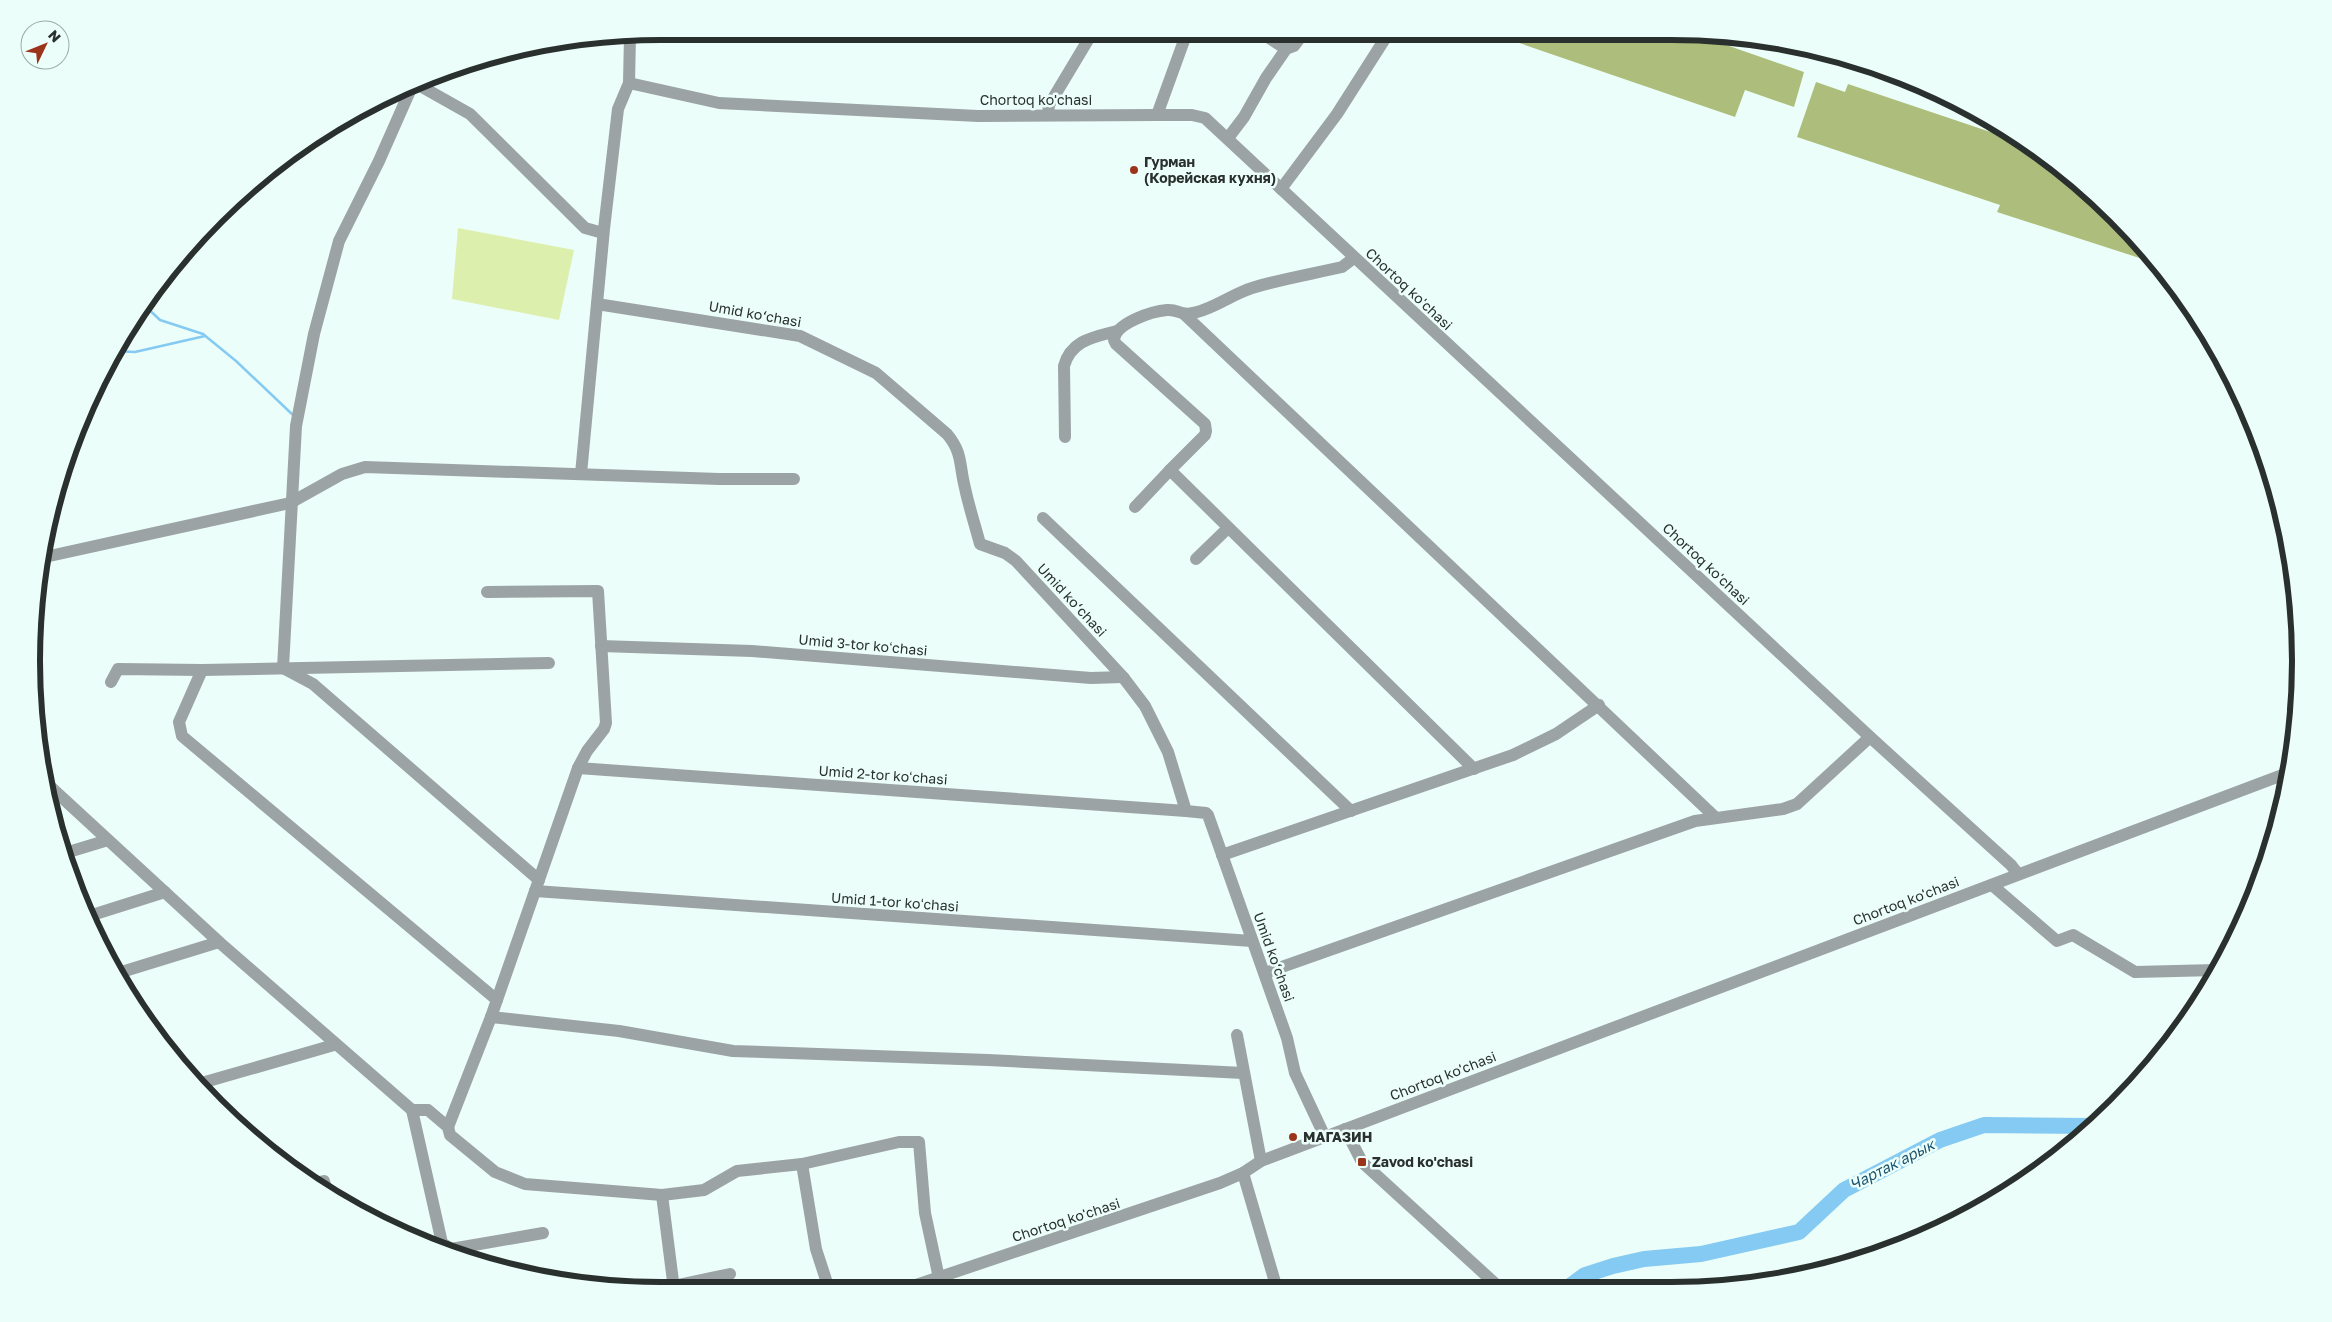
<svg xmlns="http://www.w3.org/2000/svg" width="2332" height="1322" font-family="'Golos Text',sans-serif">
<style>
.green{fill:#ddefad}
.forest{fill:#adbe7c}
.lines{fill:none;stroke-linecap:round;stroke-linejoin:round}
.stream{stroke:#85caf2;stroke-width:2.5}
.river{stroke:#85caf2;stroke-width:16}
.minor{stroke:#9ba3a4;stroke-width:12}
.poi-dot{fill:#9c331b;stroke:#ecfef9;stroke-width:2}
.labels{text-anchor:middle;stroke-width:5;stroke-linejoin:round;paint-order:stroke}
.street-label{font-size:14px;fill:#29302e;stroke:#ecfef9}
.poi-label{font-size:14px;font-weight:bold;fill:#29302e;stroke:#ecfef9;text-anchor:start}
.water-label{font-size:15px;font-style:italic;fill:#1d536e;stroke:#ecfef9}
.rim{fill:none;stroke:#29302e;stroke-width:6}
</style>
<rect width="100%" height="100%" fill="#ecfef9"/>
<polygon class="green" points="458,228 574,250 559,320 452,299"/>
<g class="forest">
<polygon points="1490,33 1692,33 1804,72 1794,107 1745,90 1735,117"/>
<polygon points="1816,82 1845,92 1848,84 2032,146 2116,216 2155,263 1997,212 2000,205 1797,137"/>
</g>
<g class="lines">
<g class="stream">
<polyline points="143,304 160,320 203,334 236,361 294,416"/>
<polyline points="115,351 135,352 205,336"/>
</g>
<polyline class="river" points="1566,1289 1585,1275 1613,1266 1644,1259 1701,1254 1799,1232 1844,1190 1940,1140 1984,1125 2091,1126"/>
<g class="minor">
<polyline points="1263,34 1286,49"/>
<polyline points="1872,64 1874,65"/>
<polyline points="415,83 470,114 585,228 603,233"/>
<polyline points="629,83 719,103 978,116 1157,115 1192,115 1205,118 1870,737 2011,865 2018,874"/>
<polyline points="413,84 379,161 339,241 314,334 296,426 283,668 313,684 539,880"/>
<polyline points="1048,115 1049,105 1091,35"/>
<polyline points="1157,115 1186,35"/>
<polyline points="1228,138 1244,117 1266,78 1286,49 1294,46 1303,34"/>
<polyline points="1281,189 1337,114 1388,34"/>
<path d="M1354 258 1342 267C1312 274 1281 279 1252 288 1233 294 1216 307 1197 312 1180 317 1180 309 1167 310 1153 311 1115 323 1114 340L1116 344 1205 424 1206 431 1205 435 1170 470 1474 769"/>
<path d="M597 304 800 336 876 373 947 434C963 453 959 465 965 488 969 507 975 525 980 544L1005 553 1016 561 1123 677 1145 706 1168 752 1186 811 1206 813 1208 815 1287 1038 1295 1073 1325 1137"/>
<polyline points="1185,315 1715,817"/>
<path d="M1065 437 1064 366C1071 340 1094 337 1117 331"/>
<polyline points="581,474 604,229 618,109 629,83 630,36"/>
<polyline points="1135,507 1170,470"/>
<polyline points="1043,518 1351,811"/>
<polyline points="45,557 290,503 342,474 365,467 719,479 794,479"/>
<polyline points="1196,559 1228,528"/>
<polyline points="601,646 752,651 1091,678 1123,677"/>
<polyline points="202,670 179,722 182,736 497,1000"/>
<polyline points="111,682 118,669 202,670 549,663"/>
<polyline points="578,768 1186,811"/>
<polyline points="43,780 219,942 412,1110 428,1110 448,1127 450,1135 495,1172 525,1184 662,1195 704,1190 737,1171 802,1164 899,1142 919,1142 925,1213 939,1278"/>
<polyline points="62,854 108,840"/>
<polyline points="1222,855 1513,755 1556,734 1599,705"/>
<polyline points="1992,885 2057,941 2073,935 2135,972 2216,970"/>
<polyline points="535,891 1252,941"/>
<polyline points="89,916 165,892"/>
<polyline points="1265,973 1695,821 1783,809 1797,804 1870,737"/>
<polyline points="115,974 219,942"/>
<polyline points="491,1017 619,1031 733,1051 988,1060 1243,1073"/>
<polyline points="1237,1035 1261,1161"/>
<polyline points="198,1084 334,1045"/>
<polyline points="412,1110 442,1243 451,1249 452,1254"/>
<polyline points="448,1127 491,1017 578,768 587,751 604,729 606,723 598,591 487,592"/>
<polyline points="1345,1129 1362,1162 1501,1289"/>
<polyline points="802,1164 816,1249 829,1289"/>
<polyline points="1243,1173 1277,1289"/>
<polyline points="311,1184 324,1181 327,1192"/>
<polyline points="662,1195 674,1289"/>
<polyline points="451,1249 543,1233"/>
<polyline points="673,1286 730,1274"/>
<polyline points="904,1289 1220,1183 1243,1173 1261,1161 2290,772"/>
</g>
</g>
<g class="poi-dot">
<circle cx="1134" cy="170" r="5"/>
<circle cx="1293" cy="1137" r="5"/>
<rect x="1357" y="1157" width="10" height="10" rx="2.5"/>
</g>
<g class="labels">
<g class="street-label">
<text x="1036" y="105">Chortoq ko'chasi</text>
<text transform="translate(1409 289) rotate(43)" y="5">Chortoq ko'chasi</text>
<text transform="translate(755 314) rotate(10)" y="5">Umid ko‘chasi</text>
<text transform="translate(1706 564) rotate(43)" y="5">Chortoq ko'chasi</text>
<text transform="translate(1072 600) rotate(47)" y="5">Umid ko‘chasi</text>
<text transform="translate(863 645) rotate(5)" y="5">Umid 3-tor koʻchasi</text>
<text transform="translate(883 775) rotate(4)" y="5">Umid 2-tor koʻchasi</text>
<text transform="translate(1906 901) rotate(-21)" y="5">Chortoq ko'chasi</text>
<text transform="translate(895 902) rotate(4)" y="5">Umid 1-tor koʻchasi</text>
<text transform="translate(1274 957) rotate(70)" y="5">Umid ko‘chasi</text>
<text transform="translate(1443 1076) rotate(-21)" y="5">Chortoq ko'chasi</text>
<text transform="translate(1066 1220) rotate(-18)" y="5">Chortoq ko'chasi</text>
</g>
<g class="poi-label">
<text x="1144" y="167">Гурман<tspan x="1144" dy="16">(Корейская кухня)</tspan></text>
<text x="1303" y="1142">МАГАЗИН</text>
<text x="1372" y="1167">Zavod ko'chasi</text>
</g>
<g class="water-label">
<text transform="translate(1892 1165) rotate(-27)" y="5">Чартак арык</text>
</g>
</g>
<path d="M0 0H2332V1322H0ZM661 40H1671A621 621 0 0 1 2292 661V661A621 621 0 0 1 1671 1282H661A621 621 0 0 1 40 661V661A621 621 0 0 1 661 40Z" fill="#ecfef9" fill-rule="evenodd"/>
<path class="rim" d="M661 40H1671A621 621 0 0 1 2292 661V661A621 621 0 0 1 1671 1282H661A621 621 0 0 1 40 661V661A621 621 0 0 1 661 40Z"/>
<g transform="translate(45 45) rotate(47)"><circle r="24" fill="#ecfef9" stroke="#9eaca8"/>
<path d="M0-4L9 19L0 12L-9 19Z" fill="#9c331b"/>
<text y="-8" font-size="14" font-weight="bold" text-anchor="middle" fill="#29302e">N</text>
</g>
</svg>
